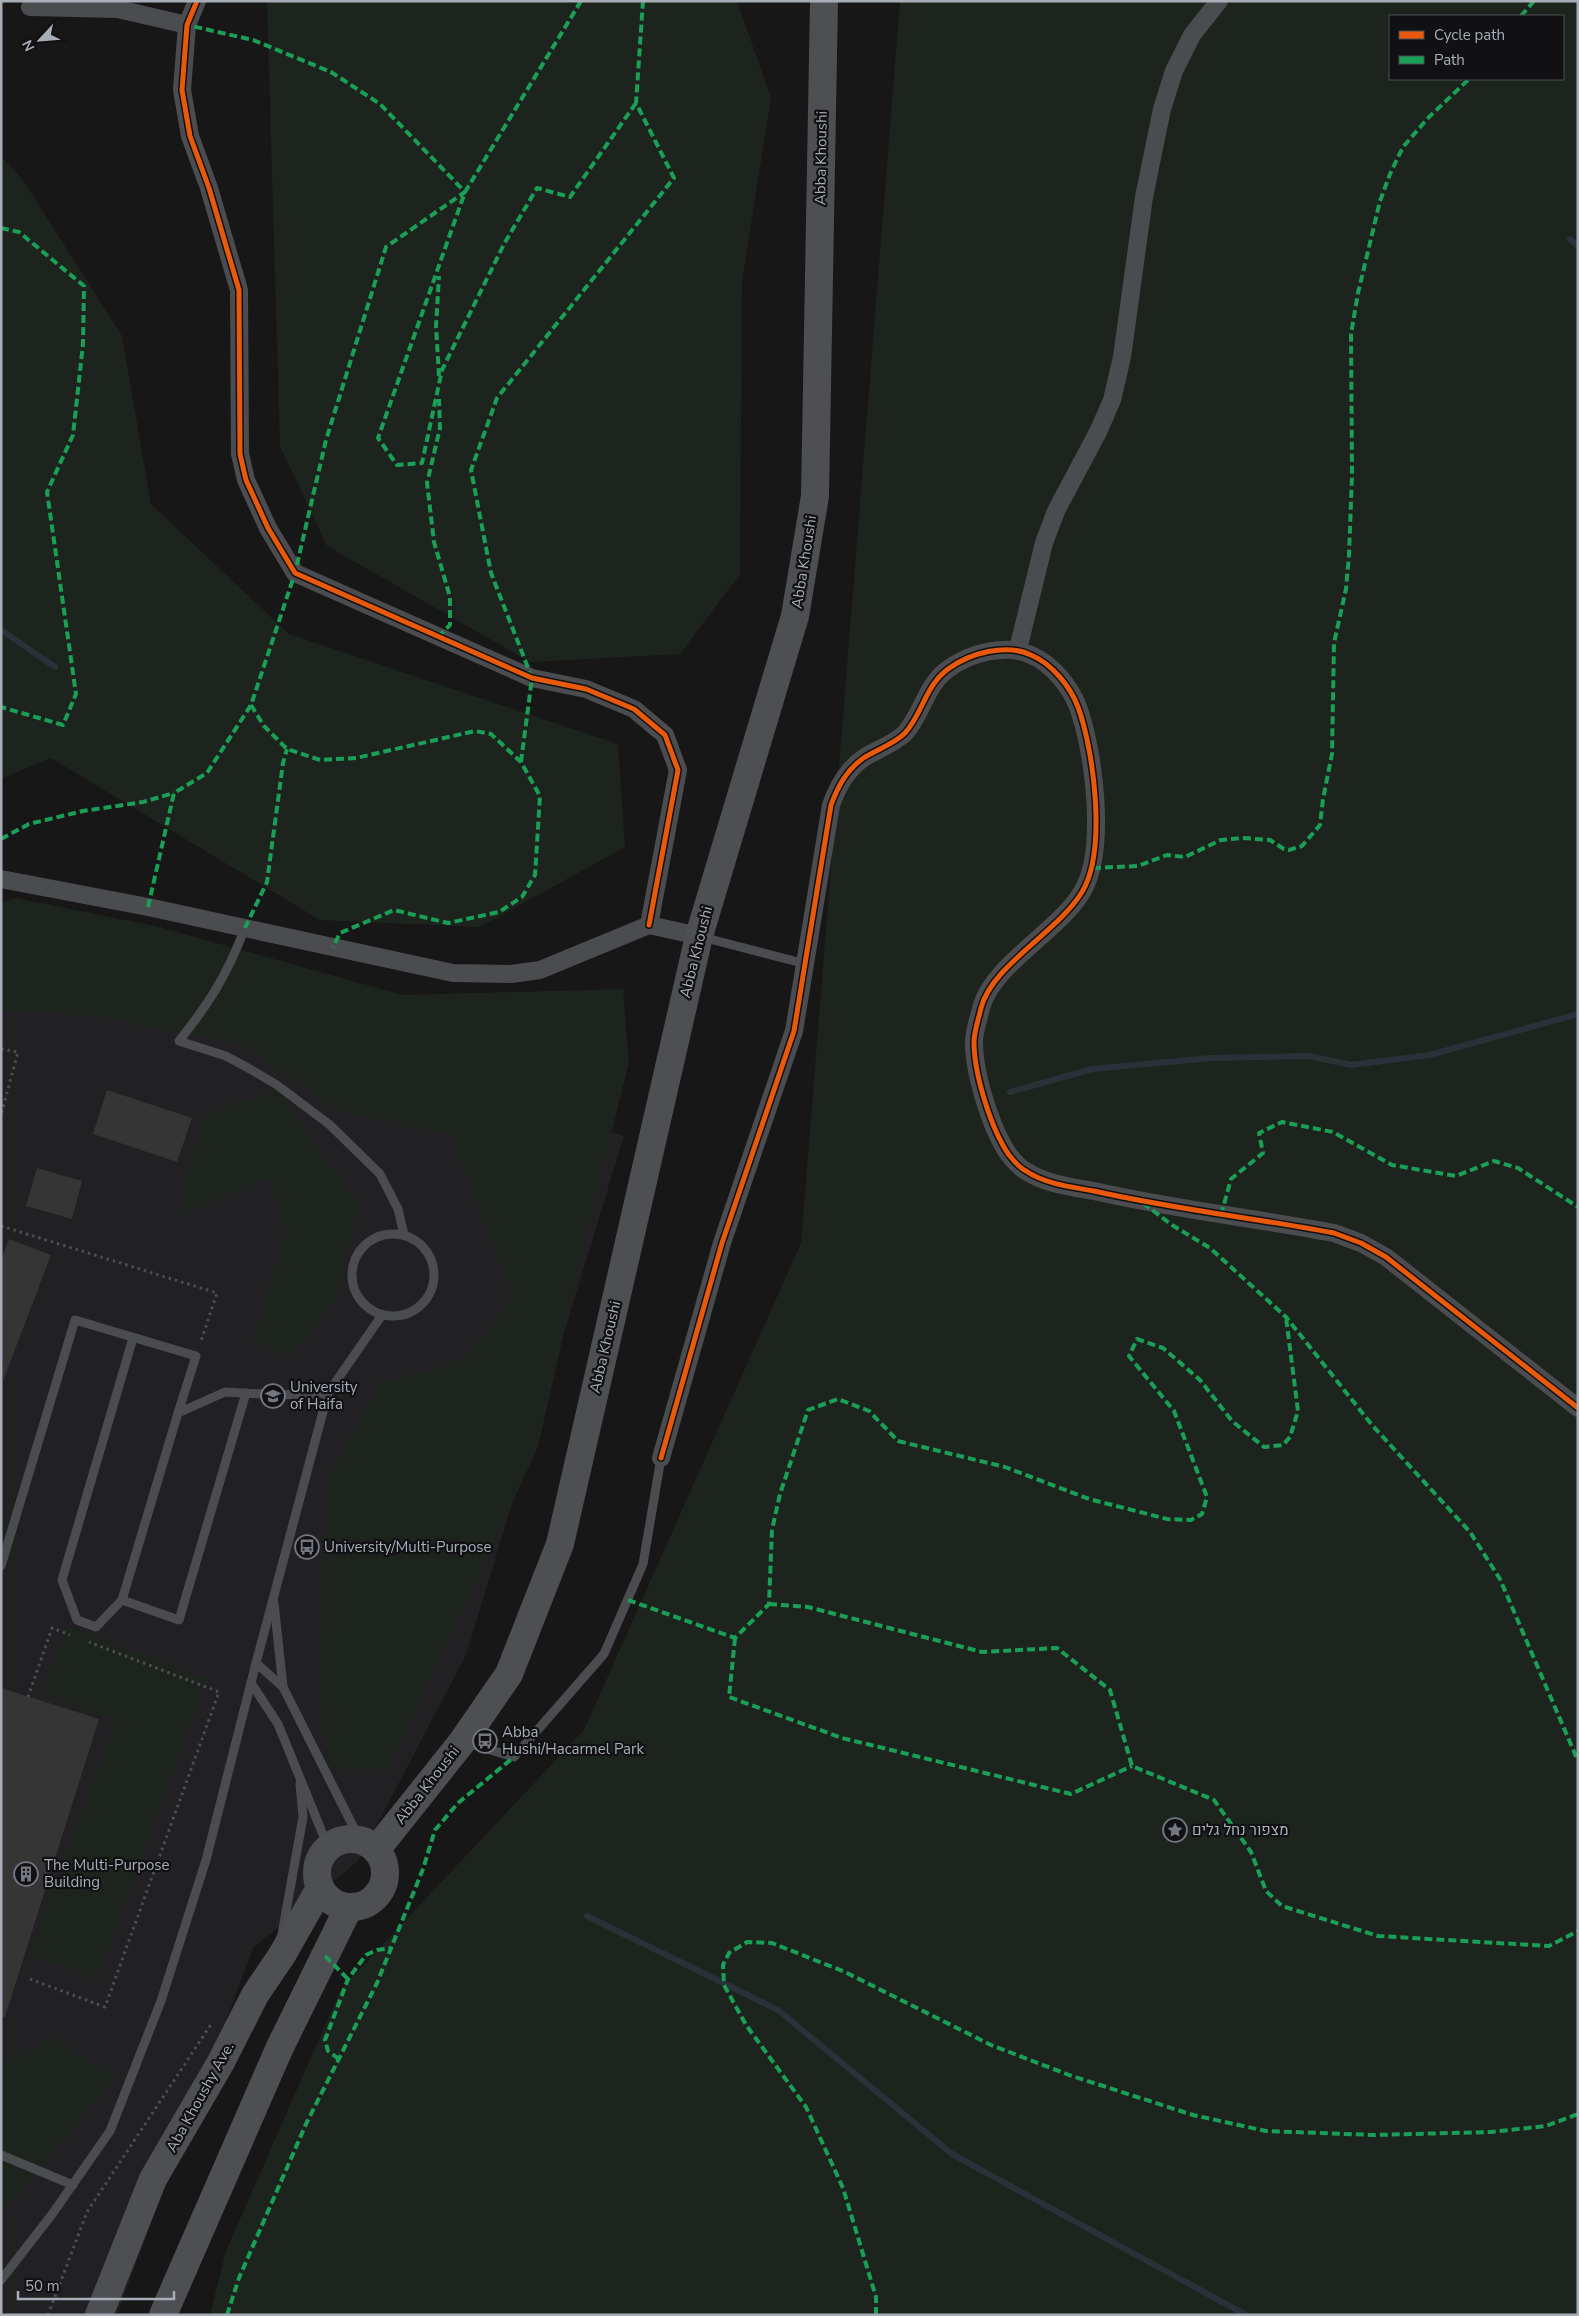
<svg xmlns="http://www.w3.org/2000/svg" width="1579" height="2316" font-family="'Nunito Sans',Heebo,sans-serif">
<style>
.built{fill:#212123}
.green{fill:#1d241e;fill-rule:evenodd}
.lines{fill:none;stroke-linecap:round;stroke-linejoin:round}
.stream{stroke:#2a3239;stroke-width:6}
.building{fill:#353536}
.path{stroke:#4d4e52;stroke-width:3;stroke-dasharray:2.5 4;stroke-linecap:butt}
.service{stroke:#4b4c50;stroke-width:9}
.minor{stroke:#4b4c50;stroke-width:18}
.primary{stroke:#4d4f52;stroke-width:28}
.quiet{stroke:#1a9f57;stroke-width:4;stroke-dasharray:8 4;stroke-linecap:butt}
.cycleway-casing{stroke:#111113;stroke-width:8}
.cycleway{stroke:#e8590c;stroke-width:5}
.labels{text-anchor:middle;stroke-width:4.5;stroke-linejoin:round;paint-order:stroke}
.street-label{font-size:15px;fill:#a8adb8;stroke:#111113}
.poi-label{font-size:15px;fill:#a8adb8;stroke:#111113;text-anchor:start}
</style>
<rect width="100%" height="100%" fill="#171717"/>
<polygon class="built" points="1,935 624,1136 466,1655 358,1861 253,1948 117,2315 1,2315"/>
<g class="green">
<polygon points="270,1 737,1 771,98 742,281 740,574 680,654 530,662 327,546 280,446 267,4"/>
<path d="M900 1H1578V2315H210L226 2251 341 1989 584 1730 801 1243ZM1390 16H1563V79H1390Z"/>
<polygon points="1,156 23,180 122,336 151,504 289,634 618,744 625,847 480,927 320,920 51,758 1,779"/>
<polygon points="16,898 155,926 403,995 623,989 629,1062 590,1217 538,1447 388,1769 326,1769 320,1683 325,1488 379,1383 464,1360 514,1298 451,1136 337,1109 242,1044 94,1016 1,1010 1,902"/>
<polygon points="277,1090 359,1205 335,1301 289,1358 253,1341 286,1234 269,1178 177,1215 203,1115"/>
<polygon points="67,1626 207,1679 97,1979 29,1954 116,1721 42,1693"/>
<polygon points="51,2038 116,2077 1,2214 1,2067"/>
</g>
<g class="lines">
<g class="stream">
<polyline points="1570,239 1578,246"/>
<polyline points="1,630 55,667"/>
<polyline points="1010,1092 1092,1069 1211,1058 1309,1056 1351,1065 1430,1055 1578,1014"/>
<polyline points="587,1916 778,2010 952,2154 1246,2315"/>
</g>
</g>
<g class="building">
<polygon points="107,1090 192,1118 177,1162 93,1134"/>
<polygon points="37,1168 82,1181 72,1219 26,1206"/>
<polygon points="9,1239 51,1255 3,1381 1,1260"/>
<polygon points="1,1688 99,1719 5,2017 1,2017"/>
</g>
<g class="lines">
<g class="path">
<polyline points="1,1049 18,1052 1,1115"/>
<polyline points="1,1226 217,1293 200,1344"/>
<polyline points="28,1697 52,1628 70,1635"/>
<polyline points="30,1979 105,2007 219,1692 89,1642"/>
<polyline points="48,2315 87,2212 212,2023"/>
</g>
<g class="service">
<path d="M245 928C227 975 210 1002 179 1041L226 1056 250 1069 277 1085 330 1125 380 1174 398 1209 404 1235"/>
<polyline points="702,937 806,964"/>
<circle cx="393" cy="1275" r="41"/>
<polyline points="133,1338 62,1580 77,1620 96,1627 122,1600 178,1413"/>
<polyline points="1,1566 75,1320 196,1356 178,1413 225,1392 279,1395 328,1393"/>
<polyline points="122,1600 179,1620 246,1393"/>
<polyline points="274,1603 283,1687"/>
<polyline points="256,1663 283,1687 360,1840"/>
<polyline points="251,1683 278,1724 328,1847"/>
<polyline points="467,1743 514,1757 604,1654 643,1564 661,1458"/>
<polyline points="282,1934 303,1817 300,1784"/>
<polyline points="1,2155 73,2185"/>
<polyline points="1,2280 53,2213 110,2131 161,2001 206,1860 256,1663 328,1393 382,1315"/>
</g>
<g class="minor">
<polyline points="197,1 187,25 182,90 190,136 209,188 239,290 240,454 246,480 268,528 295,573 532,678 586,689 634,709 665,735 678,770 649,925"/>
<polyline points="30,7 118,9 187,25"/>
<polyline points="1018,649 1044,543 1056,511 1098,432 1112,400 1122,357 1144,197 1162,109 1174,71 1192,35 1219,1"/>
<polyline points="1,879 148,907 453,973 511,974 540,970 649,925 699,936"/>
<path d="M661 1458 722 1243 794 1031 831 805C838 786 847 769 865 757 878 749 894 744 905 733 923 713 925 686 948 669 970 653 1006 643 1031 655 1052 664 1070 686 1078 707 1094 751 1107 851 1082 892 1058 932 992 965 981 1008 979 1018 974 1031 974 1042 974 1074 991 1129 1009 1155 1013 1160 1020 1168 1026 1171 1045 1184 1072 1187 1094 1191 1173 1209 1254 1218 1334 1233L1361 1243 1386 1257 1578 1408"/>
</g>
<g class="primary">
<circle cx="351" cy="1873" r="34"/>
<polyline points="376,1850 462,1742 509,1674 560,1544 699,936 795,616 815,496 824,1"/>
<polyline points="99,2315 153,2179 221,2062 255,1995 282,1955 320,1888"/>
<polyline points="163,2315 280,2047 349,1907"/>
</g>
<g class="quiet">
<polyline points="581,1 465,192 378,438 397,465 422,463 442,370 504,244 537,188 570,197 636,103"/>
<polyline points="1521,16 1534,1"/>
<polyline points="1,228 19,232 84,286 83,344 73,435 47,492 76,694 63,725 1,707"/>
<polyline points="439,376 436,326 439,276"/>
<polyline points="438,637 450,625 450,597 434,542 427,483 440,428 439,399"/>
<polyline points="251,705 264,726 287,749 320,760 356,758 475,731 491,734 521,762 540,796 535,875 522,897 499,912 448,923 394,910 340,933 333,947"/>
<polyline points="521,762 532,678 491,573 471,470 497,398 674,178 636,103 643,1"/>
<polyline points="1,839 29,824 83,811 143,802 174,793"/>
<polyline points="1093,868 1138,866 1167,855 1185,857 1221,840 1243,838 1270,840 1284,849 1289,850 1302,846 1320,825 1323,799 1332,754 1334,643 1346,589 1349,555 1352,475 1351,334 1358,293 1380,201 1390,174 1403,147 1428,118 1469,79"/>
<polyline points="148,907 174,793 207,773 251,705 295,573 326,440 386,247 465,192 380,104 331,72 253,40 187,25"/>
<polyline points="245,928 267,882 283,763 287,749"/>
<polyline points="1143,1203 1172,1225 1210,1248 1286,1317 1372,1425 1470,1532 1500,1579 1578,1761"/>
<polyline points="1221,1215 1231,1179 1263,1153 1259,1133 1282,1122 1333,1132 1392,1165 1456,1176 1494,1161 1518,1168 1578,1207"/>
<polyline points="628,1600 735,1638 769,1604 772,1530 780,1494 808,1410 838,1399 869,1411 898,1441 1005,1467 1089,1499 1167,1519 1191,1520 1202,1514 1207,1497 1174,1411 1129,1356 1137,1339 1163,1348 1200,1380 1232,1421 1264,1447 1283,1445 1290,1437 1298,1411 1286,1317"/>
<polyline points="769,1604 808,1607 982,1652 1057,1648 1110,1690 1132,1766 1214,1800 1251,1852 1266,1891 1282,1906 1378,1936 1549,1946 1578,1931"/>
<polyline points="735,1638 729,1697 842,1738 1071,1794 1132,1766"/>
<polyline points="325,1956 348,1979"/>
<polyline points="339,2059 328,2051 325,2040 348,1979 366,1955 377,1950 391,1948"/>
<polyline points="227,2315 239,2278 306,2124 377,1983 423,1869 435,1830 458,1803 514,1757"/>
<polyline points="876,2315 876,2297 843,2188 806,2107 746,2025 724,1985 723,1965 729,1953 747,1942 772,1943 845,1972 991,2045 1069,2075 1193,2115 1266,2131 1374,2135 1491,2132 1546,2126 1578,2114"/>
</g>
<g class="cycleway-casing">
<g id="cycleway">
<polyline points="197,1 187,25 182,90 190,136 209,188 239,290 240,454 246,480 268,528 295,573 532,678 586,689 634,709 665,735 678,770 649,925"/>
<path d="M661 1458 722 1243 794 1031 831 805C838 786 847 769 865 757 878 749 894 744 905 733 923 713 925 686 948 669 970 653 1006 643 1031 655 1052 664 1070 686 1078 707 1094 751 1107 851 1082 892 1058 932 992 965 981 1008 979 1018 974 1031 974 1042 974 1074 991 1129 1009 1155 1013 1160 1020 1168 1026 1171 1045 1184 1072 1187 1094 1191 1173 1209 1254 1218 1334 1233L1361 1243 1386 1257 1578 1408"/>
</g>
</g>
<use href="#cycleway" class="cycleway"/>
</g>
<defs>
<g id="university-ring" transform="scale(1.25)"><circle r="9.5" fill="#111113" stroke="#757880" stroke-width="1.5"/><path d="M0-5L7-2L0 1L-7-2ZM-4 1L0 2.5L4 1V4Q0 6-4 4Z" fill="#757880"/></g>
<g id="bus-ring" transform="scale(1.25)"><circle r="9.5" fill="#111113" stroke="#757880" stroke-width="1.5"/><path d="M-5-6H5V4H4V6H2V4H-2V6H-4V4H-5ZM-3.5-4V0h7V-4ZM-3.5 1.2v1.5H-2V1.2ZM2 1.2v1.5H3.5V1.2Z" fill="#757880"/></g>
<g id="sight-ring" transform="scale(1.25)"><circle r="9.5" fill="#111113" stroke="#757880" stroke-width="1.5"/><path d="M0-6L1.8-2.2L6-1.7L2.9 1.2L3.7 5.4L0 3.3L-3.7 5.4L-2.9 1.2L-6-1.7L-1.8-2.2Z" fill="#757880"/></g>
<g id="building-ring" transform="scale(1.25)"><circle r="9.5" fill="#111113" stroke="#757880" stroke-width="1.5"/><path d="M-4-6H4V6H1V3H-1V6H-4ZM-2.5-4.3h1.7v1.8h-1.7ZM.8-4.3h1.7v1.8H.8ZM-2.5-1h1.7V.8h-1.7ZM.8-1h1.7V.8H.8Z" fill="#757880"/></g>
</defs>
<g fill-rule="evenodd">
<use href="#university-ring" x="273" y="1396"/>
<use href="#bus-ring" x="307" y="1547"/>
<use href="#bus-ring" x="485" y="1741"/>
<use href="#sight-ring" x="1175" y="1830"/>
<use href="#building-ring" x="26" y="1874"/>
</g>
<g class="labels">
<g class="street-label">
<text transform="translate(821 158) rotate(-89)" y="5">Abba Khoushi</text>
<text transform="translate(804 562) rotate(-81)" y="5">Abba Khoushi</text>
<text transform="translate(696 952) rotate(-76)" y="5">Abba Khoushi</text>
<text transform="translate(605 1347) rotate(-77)" y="5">Abba Khoushi</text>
<text transform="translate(427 1785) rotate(-52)" y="5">Abba Khoushi</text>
<text transform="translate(200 2097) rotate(-61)" y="5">Aba Khoushy Ave.</text>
</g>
<g class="poi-label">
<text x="290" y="1392">University<tspan x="290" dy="17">of Haifa</tspan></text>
<text x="324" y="1552">University/Multi-Purpose</text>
<text x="502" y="1737">Abba<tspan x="502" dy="17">Hushi/Hacarmel Park</tspan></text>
<text x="1192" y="1835">מצפור נחל גלים</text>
<text x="44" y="1870">The Multi-Purpose<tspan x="44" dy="17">Building</tspan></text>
</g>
</g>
<rect width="1579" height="2316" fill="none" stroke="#a8adb8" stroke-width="5"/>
<rect x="1389" y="15" width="175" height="65" fill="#111113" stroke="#4d4f55"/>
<rect x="1399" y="31" width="25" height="8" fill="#e8590c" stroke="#4d4f55"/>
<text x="1434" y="40" font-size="15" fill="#a8adb8">Cycle path</text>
<rect x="1399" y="56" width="25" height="8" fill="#1a9f57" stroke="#4d4f55"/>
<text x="1434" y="65" font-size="15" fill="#a8adb8">Path</text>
<g transform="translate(40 40) rotate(244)" stroke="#111113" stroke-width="4" paint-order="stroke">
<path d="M0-4L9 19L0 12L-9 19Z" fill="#a8adb8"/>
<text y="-8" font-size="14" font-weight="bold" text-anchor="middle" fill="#a8adb8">N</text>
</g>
<path d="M18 2291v8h156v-8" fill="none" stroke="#a8adb8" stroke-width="2.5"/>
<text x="25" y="2291" font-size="15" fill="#a8adb8" stroke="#111113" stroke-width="4" paint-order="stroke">50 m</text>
</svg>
